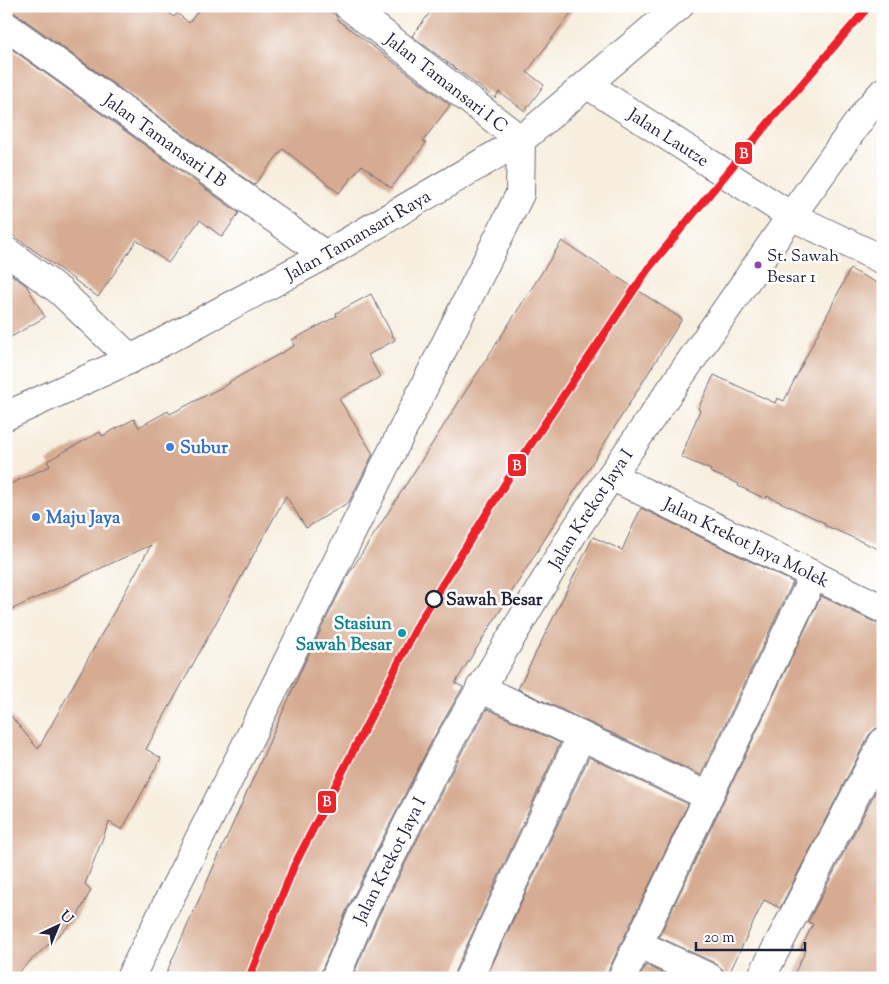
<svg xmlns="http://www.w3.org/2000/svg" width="889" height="984" font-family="'Sorts Mill Goudy',serif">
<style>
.building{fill:#d6ab91}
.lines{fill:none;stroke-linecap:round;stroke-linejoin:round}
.minor-casing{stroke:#6d6974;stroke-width:30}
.minor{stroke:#fff;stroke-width:28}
.rail-1-casing{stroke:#fff;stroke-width:11}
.rail-1{stroke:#ec2329;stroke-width:8}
.bus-dot{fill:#8e44ad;stroke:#fff;stroke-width:2}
.shop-dot{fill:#3f7fe0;stroke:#fff;stroke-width:2}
.stop-dot{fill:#fff;stroke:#22223b;stroke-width:2.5}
.culture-dot{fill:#0f9aa8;stroke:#fff;stroke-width:2}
.labels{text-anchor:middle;stroke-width:5;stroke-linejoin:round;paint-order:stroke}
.bus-label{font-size:17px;fill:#22223b;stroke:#fff;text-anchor:start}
.street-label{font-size:18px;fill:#22223b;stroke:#fff}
.shop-label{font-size:18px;font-weight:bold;fill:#366cbe;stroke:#fff;text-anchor:start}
.stop-label{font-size:18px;font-weight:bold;fill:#22223b;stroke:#fff;text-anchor:start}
.culture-label{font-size:18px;font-weight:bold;fill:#0d838f;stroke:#fff;text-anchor:end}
.line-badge{stroke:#fff;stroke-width:2}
.badge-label{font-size:14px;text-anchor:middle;font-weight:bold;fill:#fff}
</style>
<rect width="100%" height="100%" fill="#fff"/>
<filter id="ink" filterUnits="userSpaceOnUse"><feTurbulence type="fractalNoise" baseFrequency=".02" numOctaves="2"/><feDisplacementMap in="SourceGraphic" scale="10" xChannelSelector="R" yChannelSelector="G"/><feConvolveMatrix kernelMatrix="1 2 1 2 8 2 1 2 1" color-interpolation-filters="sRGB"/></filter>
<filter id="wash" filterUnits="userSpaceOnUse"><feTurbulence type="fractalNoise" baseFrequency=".0096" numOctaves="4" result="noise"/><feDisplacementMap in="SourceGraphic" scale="20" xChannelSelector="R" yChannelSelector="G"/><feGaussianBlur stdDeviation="1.12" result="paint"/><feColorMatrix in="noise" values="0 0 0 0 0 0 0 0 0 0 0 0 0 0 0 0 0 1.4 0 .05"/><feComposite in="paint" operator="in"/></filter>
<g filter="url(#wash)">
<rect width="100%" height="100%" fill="#f7eede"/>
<g id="blocks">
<g class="building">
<polygon points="6,6 160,6 174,17 177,13 189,23 202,6 324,6 336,16 338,20 450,105 423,141 426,143 391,188 362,165 339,193 283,149 254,185 15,13 6,11"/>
<polygon points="435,6 576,6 527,72 544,85 525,111 499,92 495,98 412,36"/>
<polygon points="10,48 239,213 222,237 200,220 168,263 137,240 98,297 6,230 6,52"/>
<polygon points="562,241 682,319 455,683 463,687 435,735 348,907 321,972 320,978 164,978 305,662 348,575"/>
<polygon points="850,269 883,286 883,551 824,525 825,523 767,496 766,499 738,486 739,484 710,472 711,470 681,457 700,410 698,409 714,375 775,403 777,398 784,401"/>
<polygon points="6,271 26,285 45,317 6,340"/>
<polygon points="371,294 395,340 368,355 380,377 339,399 373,454 349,502 306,528 286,496 146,749 161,758 122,830 109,822 85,884 91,890 76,919 12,978 6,978 6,710 38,749 151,545 6,612 6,486 50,466 47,461 100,432 102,436 134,419 139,427 168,411 170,414 230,383 229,382 294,346 292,340 337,316 336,313"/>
<polygon points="641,508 793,582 701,775 518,689 593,537 622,550"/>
<polygon points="821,596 876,623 883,624 883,726 875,729 869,735 780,908 764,900 727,978 725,978 723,970 717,964 659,937"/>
<polygon points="487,709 560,743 455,971 454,978 352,978 376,921 463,750"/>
<polygon points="589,757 688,804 608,971 607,978 486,978"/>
<polygon points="883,777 883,978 792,978 806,950 801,948 813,924 808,922"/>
<polygon points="646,965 673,978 639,978"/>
</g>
</g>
</g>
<g filter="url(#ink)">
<use href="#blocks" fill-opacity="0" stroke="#6d6974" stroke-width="1"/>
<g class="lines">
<g class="minor-casing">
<g id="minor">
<path id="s1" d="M348 6 521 140"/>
<path id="s2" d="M6 26 325 255"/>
<path id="s3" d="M588 85 791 216 883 260"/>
<polyline points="6,251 60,291 131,359"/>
<path id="s4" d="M6 416 131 359 325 255 521 140 679 6"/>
<path id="s5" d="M611 476 883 609"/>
<polyline points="480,688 708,796"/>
<polyline points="638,944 710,978"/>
<polyline points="130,978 520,194 521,140"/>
<path id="s6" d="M335 978 362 914 449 742 572 535 611 476 791 216 867 110 883 92"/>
<polyline points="469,978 581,736"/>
<polyline points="622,978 814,575"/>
<polyline points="761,978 883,742"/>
</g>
</g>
<use href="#minor" class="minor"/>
<g class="rail-1-casing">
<polyline id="rail-1" points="249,978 294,866 421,619 513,471 648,269 769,122 869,6"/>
</g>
<use href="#rail-1" class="rail-1"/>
</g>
</g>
<circle class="bus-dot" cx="758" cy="265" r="4.5"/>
<g class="shop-dot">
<circle cx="170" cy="447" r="5"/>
<circle cx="36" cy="517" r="5"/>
</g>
<circle class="stop-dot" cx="434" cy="599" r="8"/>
<circle class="culture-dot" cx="402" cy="633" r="5"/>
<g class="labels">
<g class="bus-label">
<text x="767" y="261">St. Sawah<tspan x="767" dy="21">Besar 1</tspan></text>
</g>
<g class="street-label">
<text dy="6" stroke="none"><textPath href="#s1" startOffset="125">Jalan Tamansari I C</textPath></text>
<text dy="6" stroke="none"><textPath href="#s3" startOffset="96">Jalan Lautze</textPath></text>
<text dy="6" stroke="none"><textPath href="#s2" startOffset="196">Jalan Tamansari I B</textPath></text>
<text dy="6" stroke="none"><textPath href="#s4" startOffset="396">Jalan Tamansari Raya</textPath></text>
<text dy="6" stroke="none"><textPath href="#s6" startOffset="535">Jalan Krekot Jaya I</textPath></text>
<text dy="6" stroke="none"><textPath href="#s5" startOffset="151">Jalan Krekot Jaya Molek</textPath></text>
<text dy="6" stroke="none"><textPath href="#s6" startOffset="130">Jalan Krekot Jaya I</textPath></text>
</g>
<g class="shop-label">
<text x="180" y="453">Subur</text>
<text x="46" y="523">Maju Jaya</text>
</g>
<g class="stop-label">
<text x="446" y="605">Sawah Besar</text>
</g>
<g class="culture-label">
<text x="392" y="629">Stasiun<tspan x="392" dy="21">Sawah Besar</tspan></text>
</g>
</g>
<g class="line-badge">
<rect x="734" y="141" width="19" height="24" rx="5" fill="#ec2329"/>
<rect x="507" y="453" width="20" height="24" rx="5" fill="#ec2329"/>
<rect x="317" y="790" width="20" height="24" rx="5" fill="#ec2329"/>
</g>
<g class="badge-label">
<text x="744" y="158">B</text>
<text x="517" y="470">B</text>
<text x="327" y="806">B</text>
</g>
<rect width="889" height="984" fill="none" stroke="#fff" stroke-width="25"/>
<g transform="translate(58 926) rotate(44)" stroke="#ffffff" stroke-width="4" paint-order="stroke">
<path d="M0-4L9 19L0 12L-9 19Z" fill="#22223b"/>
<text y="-8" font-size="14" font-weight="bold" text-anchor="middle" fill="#22223b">U</text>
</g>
<path d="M696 942v8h109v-8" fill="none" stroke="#22223b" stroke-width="2.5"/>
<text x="704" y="942" font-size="15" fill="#22223b" stroke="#ffffff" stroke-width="4" paint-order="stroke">20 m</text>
</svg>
